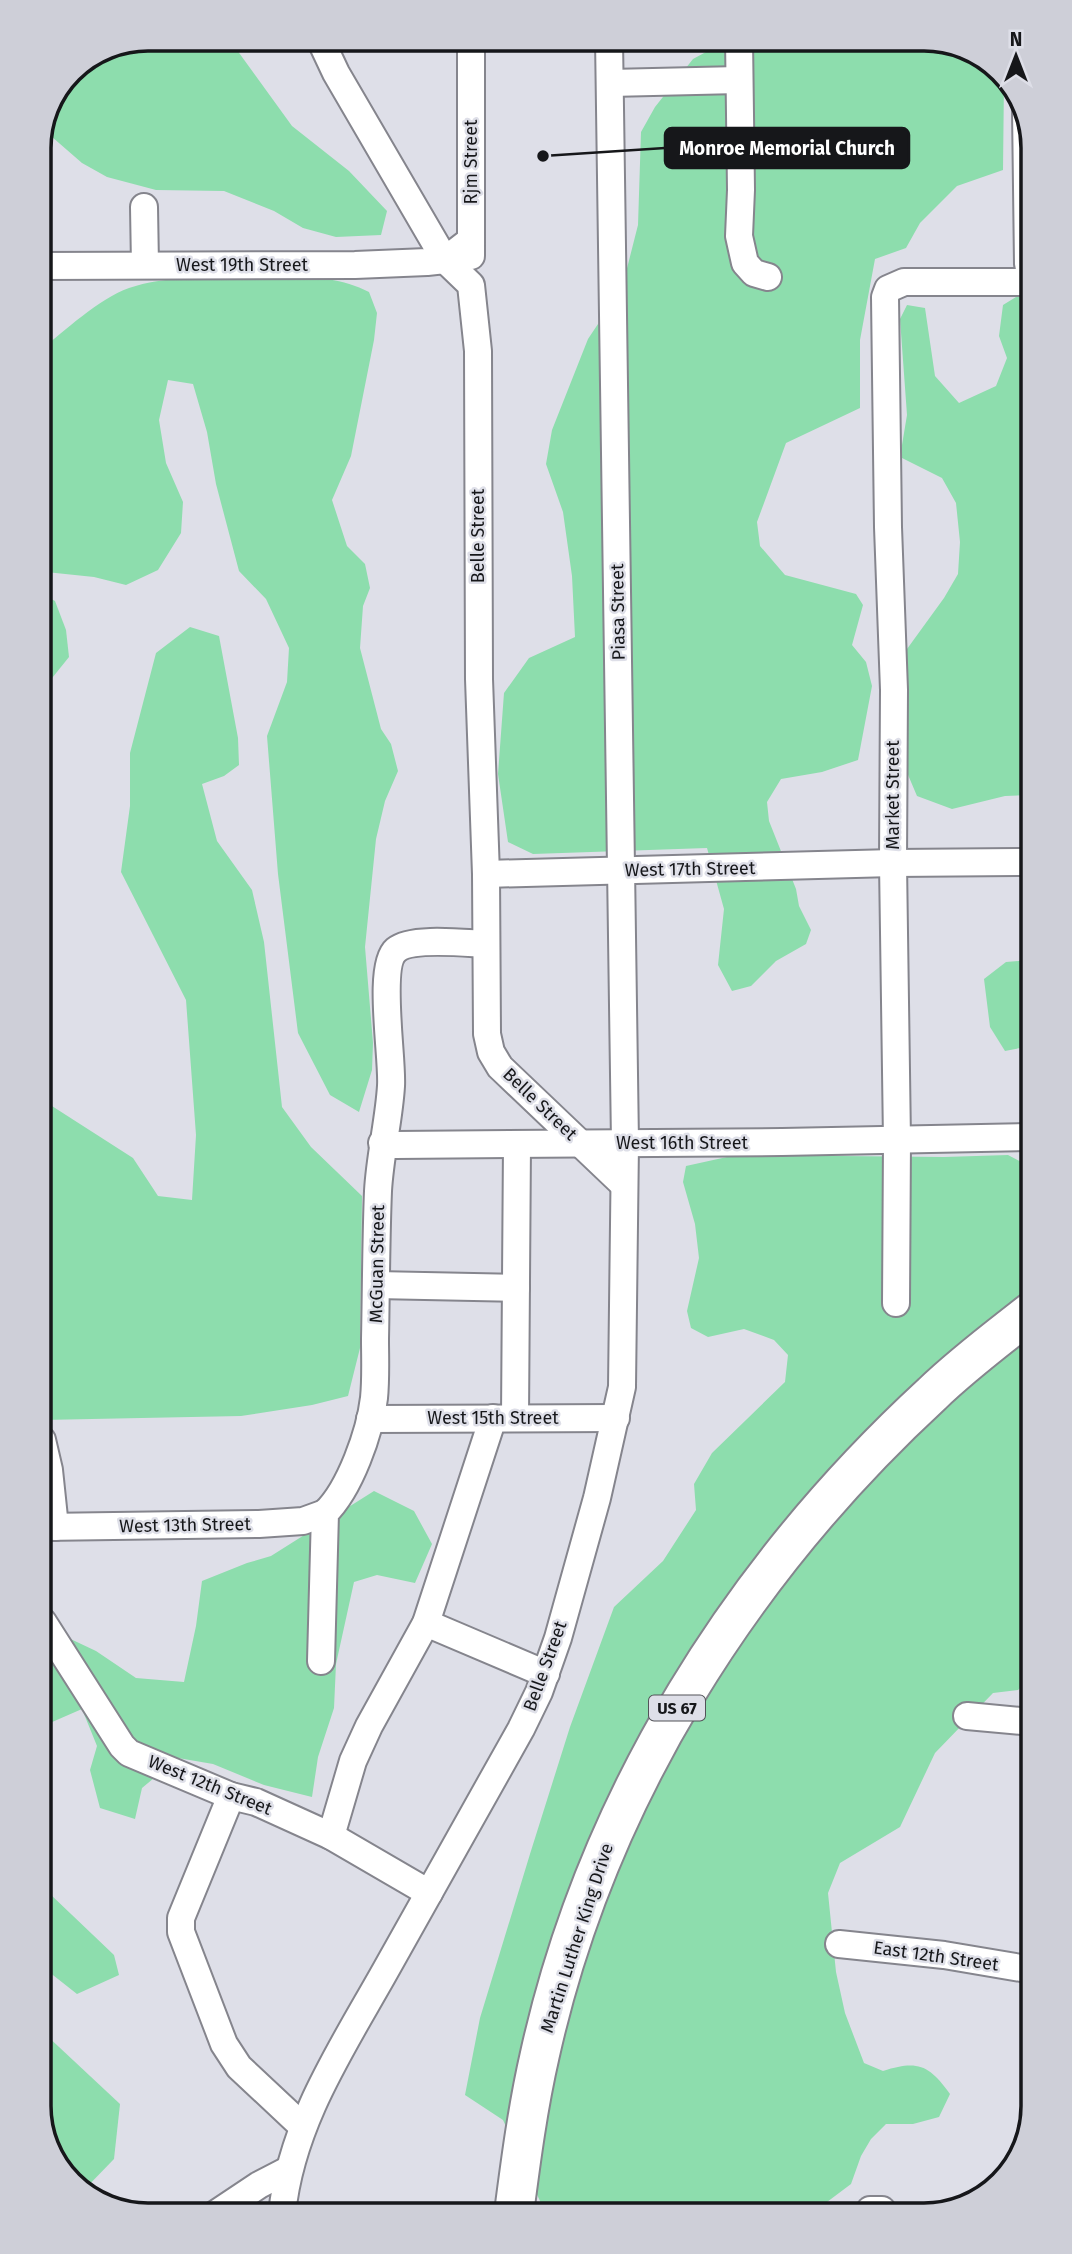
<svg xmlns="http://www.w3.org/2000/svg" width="1072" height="2254" font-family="'Fira Sans',sans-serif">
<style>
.green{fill:#8dddad}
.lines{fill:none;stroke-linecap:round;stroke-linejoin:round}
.minor-casing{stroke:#85858d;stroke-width:30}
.highway-casing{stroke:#85858d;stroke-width:42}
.minor{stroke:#fff;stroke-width:26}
.highway{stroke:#fff;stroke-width:38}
.labels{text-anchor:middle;stroke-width:5;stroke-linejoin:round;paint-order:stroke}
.shield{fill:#dedfe8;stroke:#525358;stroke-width:2}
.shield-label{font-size:16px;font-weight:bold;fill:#16171a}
.street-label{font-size:18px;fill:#16171a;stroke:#dedfe8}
.rim{fill:none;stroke:#16171a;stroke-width:3.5}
.leader{fill:none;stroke:#16171a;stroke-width:2.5}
.callout-dot{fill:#16171a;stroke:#dedfe8;stroke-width:2.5}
.callout{fill:#16171a;stroke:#16171a;stroke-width:2.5}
.callout-label{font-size:19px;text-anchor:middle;font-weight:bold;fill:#fff}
</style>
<rect width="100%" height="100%" fill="#dedfe8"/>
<g class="green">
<polygon points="148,39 229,39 292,126 349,171 387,211 381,235 336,237 303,228 274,211 224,191 156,190 107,177 82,163 44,130 71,70"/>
<polygon points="730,39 932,39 990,61 1004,79 1003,170 957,186 920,223 906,248 875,259 860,340 860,408 786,443 757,522 760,546 785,575 856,594 863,605 852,645 866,662 872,686 858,760 822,772 781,779 767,802 769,821 796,889 799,906 811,930 806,944 776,961 751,986 732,991 718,965 724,909 707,848 533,854 508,842 498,774 504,693 529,658 575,637 572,576 563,512 546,464 552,430 588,339 622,288 638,225 641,132 655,107 693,59"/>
<path d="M243 277C284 277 331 272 369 292L377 313 374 340 351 456 332 500 347 546 365 564 370 588 363 606 360 648 381 729 391 744 398 771 385 801 376 839 365 947 373 1043 372 1070 359 1112 330 1095 298 1033 278 874 267 736 287 682 289 648 266 599 239 571 216 484 207 432 193 384 168 380 159 420 166 463 183 502 181 533 158 570 126 585 94 577 46 572 40 567 39 351C65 331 98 299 129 288 165 276 205 278 243 277Z"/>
<polygon points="1019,295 1028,295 1030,795 1005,796 952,809 917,796 903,763 907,649 944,598 958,574 960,542 956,503 942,478 900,457 907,415 900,319 907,305 925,308 935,376 959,403 996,386 1007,358 999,336 1003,305"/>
<polygon points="40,593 55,601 66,630 69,657 40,693"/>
<polygon points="190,627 219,636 238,738 239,765 224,776 202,784 217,841 252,890 264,942 282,1107 311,1147 362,1196 360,1348 348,1396 312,1405 241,1416 42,1420 41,1099 133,1158 158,1196 192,1200 196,1135 186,1000 121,872 130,806 130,753 156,653"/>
<polygon points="1030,960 1030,1046 1005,1051 990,1027 984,979 1006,962"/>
<path d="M736 1155 944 1157 1008 1155 1031 1167 1032 1676 1018 1690 993 1693 935 1753 900 1827 840 1863 828 1893 836 1972 845 2013 864 2063 883 2071C918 2060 929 2065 950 2094L939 2117 913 2124H886L871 2139 861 2156 851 2184 815 2211 545 2212 503 2120 465 2095 480 2018 530 1854 570 1727 614 1607 663 1561 696 1510 694 1484 712 1453 785 1382 788 1355 774 1340 744 1329 708 1337 691 1328 687 1311 699 1258 695 1224 683 1182 686 1166Z"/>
<polygon points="374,1491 414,1511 432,1544 415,1583 377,1575 354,1582 336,1664 334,1708 318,1757 312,1797 264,1785 213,1764 178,1758 142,1788 135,1819 100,1808 90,1770 97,1746 82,1709 43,1726 43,1626 96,1651 136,1678 184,1682 196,1626 202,1581 247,1563 271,1556"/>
<polygon points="44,1885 50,1894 114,1955 119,1975 77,1994 44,1968"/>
<polygon points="44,2033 120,2104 114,2159 81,2193 44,2142"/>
</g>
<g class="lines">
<g class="minor-casing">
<g id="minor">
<polyline points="320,39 336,73 445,260 471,285 478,351 479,679 486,874 487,1034 491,1052 500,1067 624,1185"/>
<polyline points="471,39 471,256"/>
<polyline points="739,39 741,190 739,236 745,263 754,273 768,277"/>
<polyline points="610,83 739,80"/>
<polyline points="1026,110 1028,264"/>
<polyline points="144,207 145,265"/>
<polyline points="39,266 355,265 427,262 445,260 471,240"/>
<polyline points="486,874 893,863 1030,862"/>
<polyline points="382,1143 395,1145 782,1142 1031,1137"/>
<polyline points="376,1285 516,1288"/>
<polyline points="896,1303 897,1140 893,863 894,690 888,527 885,297 888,289 904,282 1028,282"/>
<polyline points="515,1417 517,1144"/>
<polyline points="370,1419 616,1418"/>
<polyline points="42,1440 49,1470 55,1527"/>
<polyline points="43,1527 259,1524 303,1521 325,1513"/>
<polyline points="43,1622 122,1746 129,1753 231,1796 256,1802 331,1836 429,1893"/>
<polyline points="426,1623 546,1674"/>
<path d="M321 1661 325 1513C350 1489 370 1432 374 1398 376 1378 375 1358 375 1339 376 1290 376 1240 378 1191 380 1155 389 1120 391 1086 393 1059 377 966 396 950 411 937 464 943 485 944"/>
<polyline points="967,1716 1032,1722"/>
<polyline points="231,1796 181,1918 181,1932 224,2044 239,2067 302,2126"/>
<polyline points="331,1836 353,1761 369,1726 426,1623 493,1418"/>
<polyline points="839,1944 944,1955 1033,1970"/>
<polyline points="870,2210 882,2210"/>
<path d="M282 2214C291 2122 344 2045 388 1966 432 1887 477 1808 521 1729L539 1692 558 1638 597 1498 622 1387 625 1143 609 39"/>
<polyline points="214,2215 259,2185 288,2170"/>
</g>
</g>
<g class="highway-casing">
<path id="highway" d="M514 2213C521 2159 528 2106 540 2054 597 1798 741 1570 932 1394 963 1364 998 1338 1031 1312"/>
</g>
<use href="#minor" class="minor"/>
<use href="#highway" class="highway"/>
</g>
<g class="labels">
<rect class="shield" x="649" y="1695.5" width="56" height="25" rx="5"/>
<g class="shield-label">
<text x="677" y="1714">US 67</text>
</g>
<g class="street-label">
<text transform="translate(471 162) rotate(-90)" y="6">Rjm Street</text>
<text x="242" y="271">West 19th Street</text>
<text transform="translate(478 536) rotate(-90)" y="6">Belle Street</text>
<text transform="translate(618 612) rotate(-91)" y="6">Piasa Street</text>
<text transform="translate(893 795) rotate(-90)" y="6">Market Street</text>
<text transform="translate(690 869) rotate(-1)" y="6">West 17th Street</text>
<text transform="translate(540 1104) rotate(44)" y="6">Belle Street</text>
<text x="682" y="1149">West 16th Street</text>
<text transform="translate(377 1264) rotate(-89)" y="6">McGuan Street</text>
<text x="493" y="1424">West 15th Street</text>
<text transform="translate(185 1525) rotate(-1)" y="6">West 13th Street</text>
<text transform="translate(545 1666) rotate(-70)" y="6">Belle Street</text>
<text transform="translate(210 1785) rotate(22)" y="6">West 12th Street</text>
<text transform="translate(577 1938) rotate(-72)" y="6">Martin Luther King Drive</text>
<text transform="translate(936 1956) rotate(8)" y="6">East 12th Street</text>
</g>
</g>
<path d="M0 0H1072V2254H0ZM148 51H924A97 97 0 0 1 1021 148V2106A97 97 0 0 1 924 2203H148A97 97 0 0 1 51 2106V148A97 97 0 0 1 148 51Z" fill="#cecfd8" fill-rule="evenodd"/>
<path class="rim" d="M148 51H924A97 97 0 0 1 1021 148V2106A97 97 0 0 1 924 2203H148A97 97 0 0 1 51 2106V148A97 97 0 0 1 148 51Z"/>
<path class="leader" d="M543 156L665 148"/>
<circle class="callout-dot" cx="543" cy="156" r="7"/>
<rect class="callout" x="665" y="128" width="244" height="40" rx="7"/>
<g class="callout-label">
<text x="787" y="155">Monroe Memorial Church</text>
</g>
<g transform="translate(1016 56)" stroke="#dedfe8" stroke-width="5" paint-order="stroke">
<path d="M0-5L12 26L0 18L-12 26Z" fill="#16171a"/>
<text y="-10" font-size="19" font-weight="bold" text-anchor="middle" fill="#16171a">N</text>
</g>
</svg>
